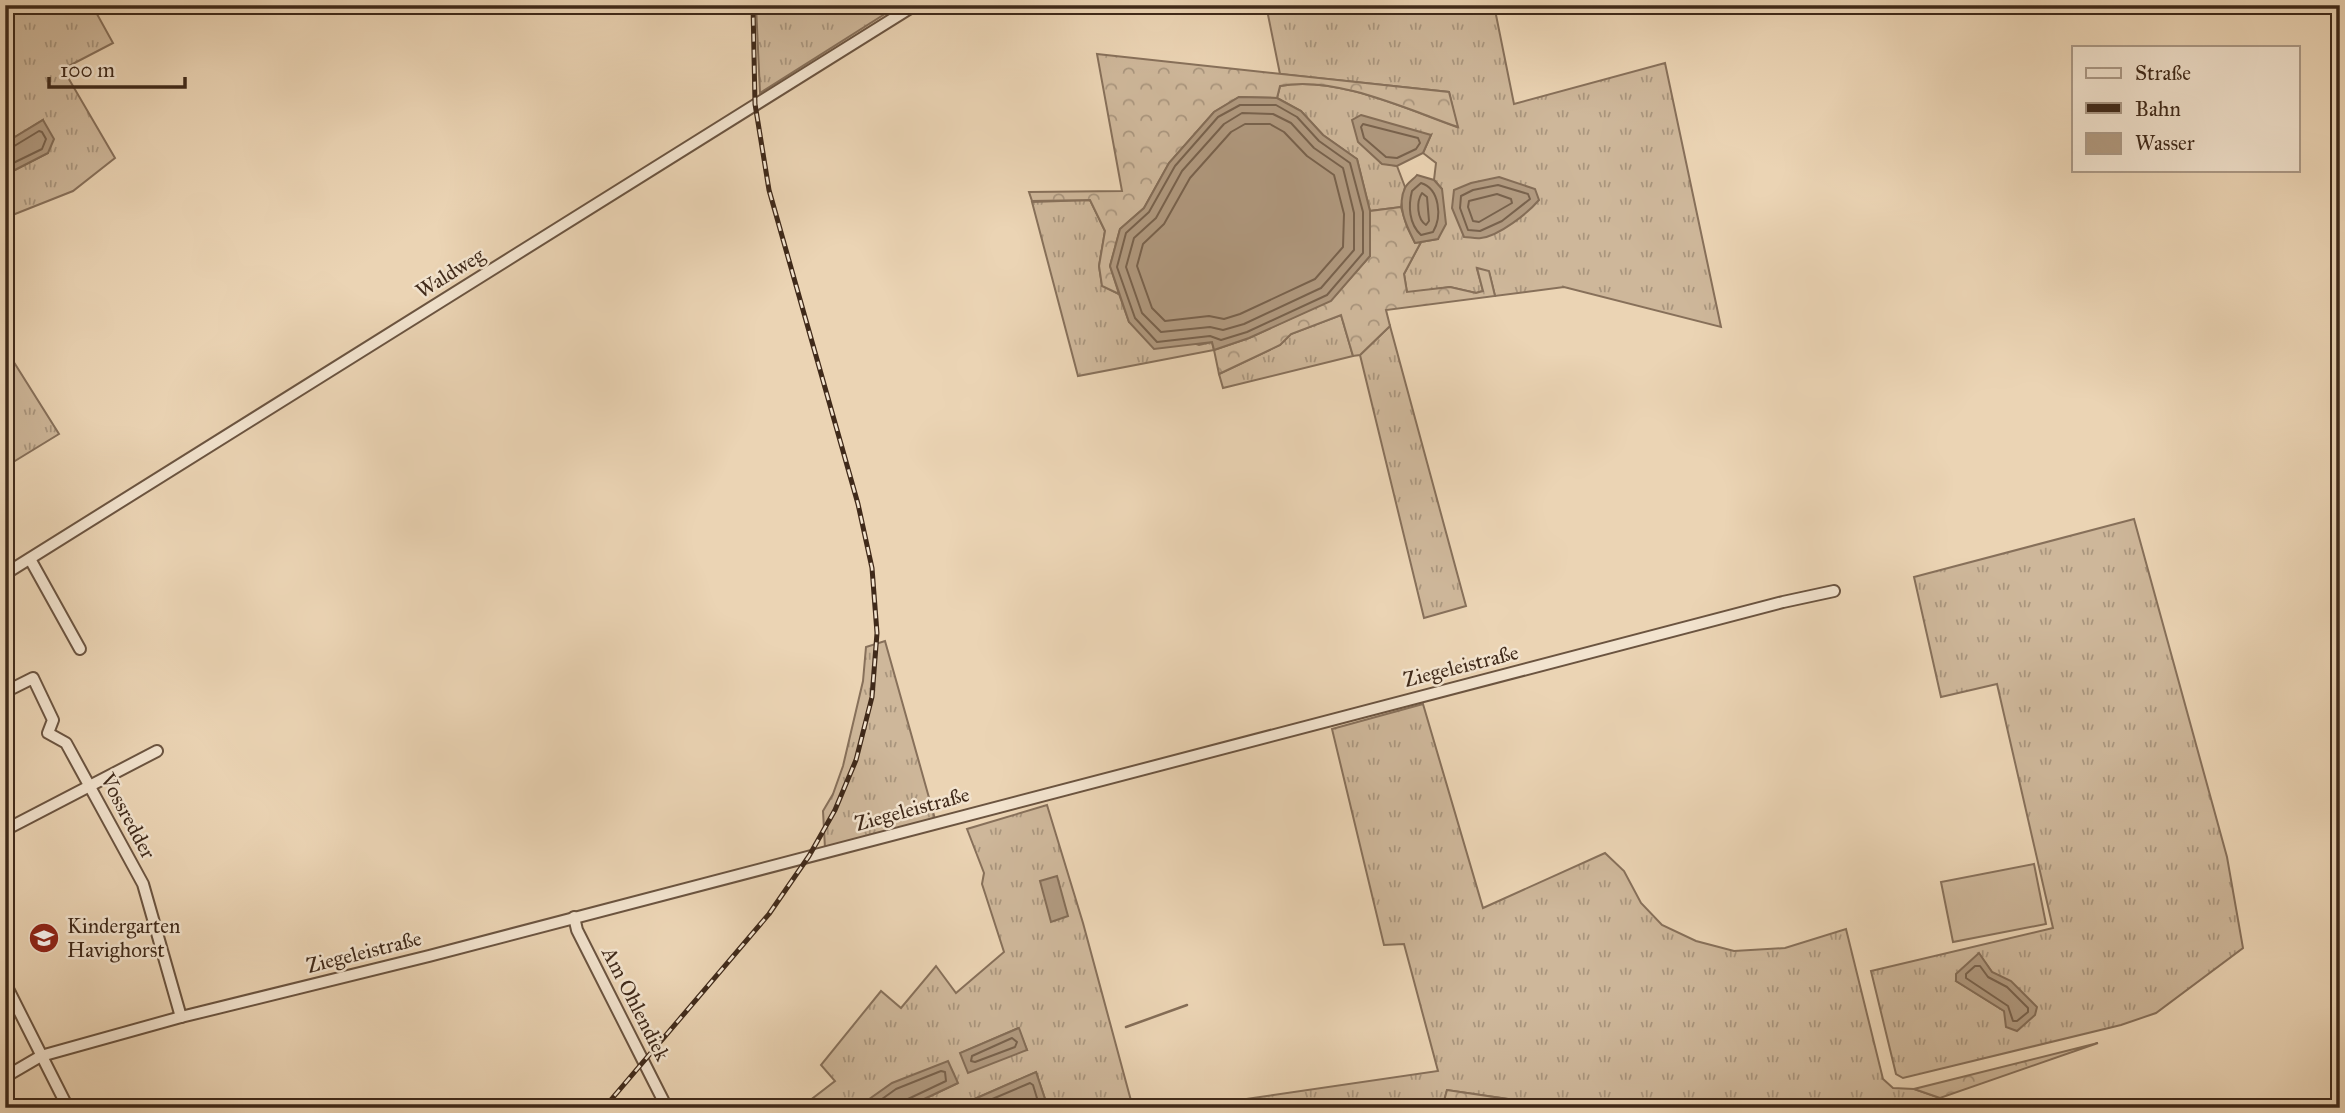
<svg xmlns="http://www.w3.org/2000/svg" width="2345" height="1113" font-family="'IM FELL Great Primer',serif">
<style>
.grass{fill:url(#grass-tufts);stroke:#87705a;stroke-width:2;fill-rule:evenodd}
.forest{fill:url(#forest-crowns);stroke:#87705a;stroke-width:2}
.green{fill:#ceb79a;stroke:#87705a;stroke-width:2}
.water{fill:#b19a80;stroke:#846d57;stroke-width:2}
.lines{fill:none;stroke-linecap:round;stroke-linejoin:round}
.shore{stroke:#78624d;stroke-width:2}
.stream{stroke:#846d57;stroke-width:2.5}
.street-casing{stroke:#6b5440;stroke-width:14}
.street{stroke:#f2e3ce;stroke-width:10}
.rail-casing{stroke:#402a1a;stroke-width:5}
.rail{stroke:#f2e3ce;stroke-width:2.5;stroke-dasharray:8;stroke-linecap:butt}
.labels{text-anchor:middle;stroke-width:5;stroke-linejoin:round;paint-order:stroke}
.street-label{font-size:21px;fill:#402a1a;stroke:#f2e3ce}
.poi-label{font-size:21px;fill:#402a1a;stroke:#f2e3ce;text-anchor:start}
</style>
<defs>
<pattern id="grass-tufts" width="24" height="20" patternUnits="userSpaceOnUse" patternTransform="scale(1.75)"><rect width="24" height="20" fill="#ceb79a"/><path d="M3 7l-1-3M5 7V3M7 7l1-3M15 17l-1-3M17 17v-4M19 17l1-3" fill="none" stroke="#a9957d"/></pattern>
<pattern id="forest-crowns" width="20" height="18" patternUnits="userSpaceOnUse" patternTransform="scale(1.75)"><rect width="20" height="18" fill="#ceb79a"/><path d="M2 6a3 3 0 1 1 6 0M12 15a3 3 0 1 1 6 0" fill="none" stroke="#a9957d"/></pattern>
</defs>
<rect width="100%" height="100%" fill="#ebd4b4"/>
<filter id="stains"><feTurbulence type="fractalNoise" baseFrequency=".00286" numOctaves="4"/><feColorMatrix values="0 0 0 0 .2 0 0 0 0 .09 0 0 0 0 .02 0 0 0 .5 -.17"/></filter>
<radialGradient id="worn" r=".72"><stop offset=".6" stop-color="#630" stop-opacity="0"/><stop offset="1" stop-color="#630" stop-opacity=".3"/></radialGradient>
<g class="grass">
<polygon points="5,5 92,5 113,43 63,69 115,158 73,191 5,218 5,175 48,153 43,120 5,143"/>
<polygon points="756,5 899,5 760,93"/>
<path d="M1266 5H1494L1514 104 1665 63 1721 327 1564 287 1495 296 1489 272 1477 269 1483 291 1476 293 1450 287 1407 293 1404 274 1421 242 1438 239 1442 189 1434 180 1436 163 1423 153 1431 135 1382 163 1397 166 1405 187 1401 207 1370 211 1357 159 1323 135 1301 111 1277 98 1280 86C1334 75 1406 109 1457 127L1449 92 1280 74Z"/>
<polygon points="1090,200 1105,231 1099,266 1102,285 1119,294 1129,322 1199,345 1212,342 1214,350 1078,376 1032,202"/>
<polygon points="1341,315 1353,356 1223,388 1219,374 1280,345 1291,334"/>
<polygon points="1390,326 1466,606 1424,618 1360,355"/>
<polygon points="5,348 59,434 5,467"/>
<path d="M2134 519 2227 857 2243 948 2156 1013 2121 1025 1903 1078 1896 1074 1871 971 2053 928 1997 684 1941 697 1914 577ZM1979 954 1992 972 2017 1031 2004 1011 1956 981Z"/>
<polygon points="885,641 935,819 825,848 823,811 833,794 843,766 863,681 866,647"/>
<polygon points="1423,704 1483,908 1605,853 1624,871 1641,903 1662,925 1696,941 1734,951 1785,948 1846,929 1883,1079 1893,1088 1914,1089 1940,1098 1914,1108 1571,1108 1447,1090 1444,1101 1437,1108 1242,1108 1239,1100 1438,1071 1404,944 1384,945 1332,729"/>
<path d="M1047 805 1083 923 1133 1108H1039L1047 1105 1036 1072 954 1108H905L958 1083 866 1102 868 1108H800L835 1081 821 1065 881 991 901 1008 936 966 956 993 1004 952 982 884 984 873 967 829ZM1018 1028 1027 1050 961 1053Z"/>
</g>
<g class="forest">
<path d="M1097 54 1449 92 1458 127C1407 109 1334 75 1280 86L1277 98 1239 97 1214 112 1169 163 1144 208 1120 229 1110 266 1119 294 1102 286 1099 266 1105 231 1090 200 1032 201 1029 192 1122 191Z"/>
<polygon points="1401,207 1407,227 1415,243 1421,242 1404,274 1407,292 1450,287 1476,293 1483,291 1477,268 1489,271 1495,296 1386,310 1390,326 1360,355 1353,356 1341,315 1291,334 1280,345 1219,374 1214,350 1249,338 1331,300 1370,256 1370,211"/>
<polygon points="2098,1043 1940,1098 1914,1089"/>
<polygon points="1447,1090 1554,1106 1571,1108 1437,1108 1444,1101"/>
</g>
<polygon class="green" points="2034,864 2046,924 1953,942 1941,882"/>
<g class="water">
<polygon points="1239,97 1277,98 1301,111 1323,135 1357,159 1370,211 1370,256 1331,301 1249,338 1214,350 1212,342 1154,349 1129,322 1110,266 1120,229 1144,208 1169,163 1214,112"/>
<polygon points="1361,115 1431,135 1423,153 1397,166 1382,164 1358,142 1352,120"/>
<polygon points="43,120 54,139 48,153 5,175 5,143"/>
<path d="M1417 175 1434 180 1442 189 1446 224 1438 239 1415 243C1407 227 1396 206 1405 188 1407 183 1414 179 1417 175Z"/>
<path d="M1499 177 1535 189 1539 200C1528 213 1499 236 1481 238 1476 239 1469 237 1464 237L1452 208 1454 190 1471 183Z"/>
<polygon points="1057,876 1068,916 1051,922 1040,881"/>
<polygon points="1979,953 1992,972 2011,981 2037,1007 2035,1015 2017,1031 2006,1027 2004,1011 1956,981 1956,974"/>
<polygon points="1019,1028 1027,1050 968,1073 960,1053"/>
<polygon points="948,1061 958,1083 905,1108 868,1108 865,1102 892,1083"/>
<polygon points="1036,1072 1047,1105 1039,1108 954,1108"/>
</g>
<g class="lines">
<g class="shore">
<polygon points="1240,105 1276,105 1297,117 1319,141 1350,163 1363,212 1363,253 1327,295 1247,332 1221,340 1210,336 1157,342 1135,318 1117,267 1126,233 1149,212 1175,166 1218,117"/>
<polygon points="1242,113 1273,114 1291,123 1314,148 1343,168 1354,213 1354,250 1321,288 1244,324 1223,330 1210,327 1161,332 1142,313 1126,267 1134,238 1156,218 1182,171 1224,124"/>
<polygon points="1245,124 1270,124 1284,132 1307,156 1334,175 1344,214 1343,247 1315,279 1240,314 1224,319 1209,316 1165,321 1152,308 1137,266 1143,244 1164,224 1190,178 1231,132"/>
<polygon points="1363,124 1418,138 1420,143 1416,149 1397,158 1386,157 1364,138 1361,127"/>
<polyline points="5,149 11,148 39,131 42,132 46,139 42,149 5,167"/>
<path d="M1421 183C1440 189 1442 217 1433 232L1421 235C1409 224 1408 206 1412 191Z"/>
<polygon points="1498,185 1528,194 1530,199 1502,221 1480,231 1468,230 1460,208 1461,196 1473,190"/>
<path d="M1422 193 1427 197 1429 221 1426 225C1417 219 1416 202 1422 193Z"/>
<polygon points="1497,194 1511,199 1512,203 1479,222 1473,221 1468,207 1469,201"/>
<polygon points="1975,966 1980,966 1988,977 2007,987 2028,1008 2028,1012 2017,1021 2013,1021 2008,1006 1966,978 1966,974"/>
<polygon points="1012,1038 1017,1042 1015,1047 975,1062 971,1061 972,1056"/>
<polyline points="873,1108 875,1104 896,1089 941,1071 945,1072 946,1081 908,1099 904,1108"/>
<polyline points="971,1108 1030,1083 1033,1085 1040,1108"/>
</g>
<polyline class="stream" points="1126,1027 1187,1005"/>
<g class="street-casing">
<g id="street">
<polyline points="30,559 80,649"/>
<polyline points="5,574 915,5"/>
<polyline points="5,692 33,678 53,720 48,733 66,743 143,884 181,1017"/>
<polyline points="5,830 157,751"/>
<polyline points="574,917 577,930 667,1108"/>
<polyline points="5,983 68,1108"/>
<polyline points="5,1077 41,1056 181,1017 429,956 1783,602 1834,591"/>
</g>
</g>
<use href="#street" class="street"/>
<g class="rail-casing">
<polyline id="rail" points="604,1108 769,914 809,856 835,810 856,760 872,697 877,633 872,568 858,504 769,190 755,104 753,5"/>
</g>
<use href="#rail" class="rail"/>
</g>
<defs>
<g id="school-disc" transform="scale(1.575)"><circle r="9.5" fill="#8f2418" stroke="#f2e3ce"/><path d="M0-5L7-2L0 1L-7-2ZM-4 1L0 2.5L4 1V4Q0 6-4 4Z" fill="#fff"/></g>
</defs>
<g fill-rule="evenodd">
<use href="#school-disc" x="44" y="938"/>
</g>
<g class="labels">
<g class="street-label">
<text transform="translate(450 273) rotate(-32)" y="7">Waldweg</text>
<text transform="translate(1461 666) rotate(-14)" y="7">Ziegeleistraße</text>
<text transform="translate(912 809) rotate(-15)" y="7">Ziegeleistraße</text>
<text transform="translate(128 816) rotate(62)" y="7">Vossredder</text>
<text transform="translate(364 952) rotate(-14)" y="7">Ziegeleistraße</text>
<text transform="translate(636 1004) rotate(63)" y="7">Am Ohlendiek</text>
</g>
<g class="poi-label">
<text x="67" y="933">Kindergarten<tspan x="67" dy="24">Havighorst</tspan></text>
</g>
</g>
<rect width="2345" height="1113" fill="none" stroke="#ebd4b4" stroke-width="28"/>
<rect x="7" y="7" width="2331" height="1099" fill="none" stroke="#402a1a" stroke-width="3.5"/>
<rect x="14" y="14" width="2317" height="1085" fill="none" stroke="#402a1a" stroke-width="2"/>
<rect x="2072" y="46" width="228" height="126" fill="#f2e3ce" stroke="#ab9986" stroke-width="2"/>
<rect x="2086" y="68" width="35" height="10" fill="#f2e3ce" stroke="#ab9986" stroke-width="2"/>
<text x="2135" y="80" font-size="21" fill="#402a1a">Straße</text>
<rect x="2086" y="103" width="35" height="10" fill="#402a1a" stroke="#ab9986" stroke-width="2"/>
<text x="2135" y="116" font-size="21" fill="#402a1a">Bahn</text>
<rect x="2086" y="133" width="35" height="21" fill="#b19a80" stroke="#ab9986" stroke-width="2"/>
<text x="2135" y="150" font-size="21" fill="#402a1a">Wasser</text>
<path d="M49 77v10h136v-10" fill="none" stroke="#402a1a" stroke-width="3.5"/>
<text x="60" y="77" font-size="21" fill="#402a1a" stroke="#f2e3ce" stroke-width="5" paint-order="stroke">100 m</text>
<rect width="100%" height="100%" filter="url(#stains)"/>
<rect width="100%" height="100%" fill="url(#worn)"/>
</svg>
